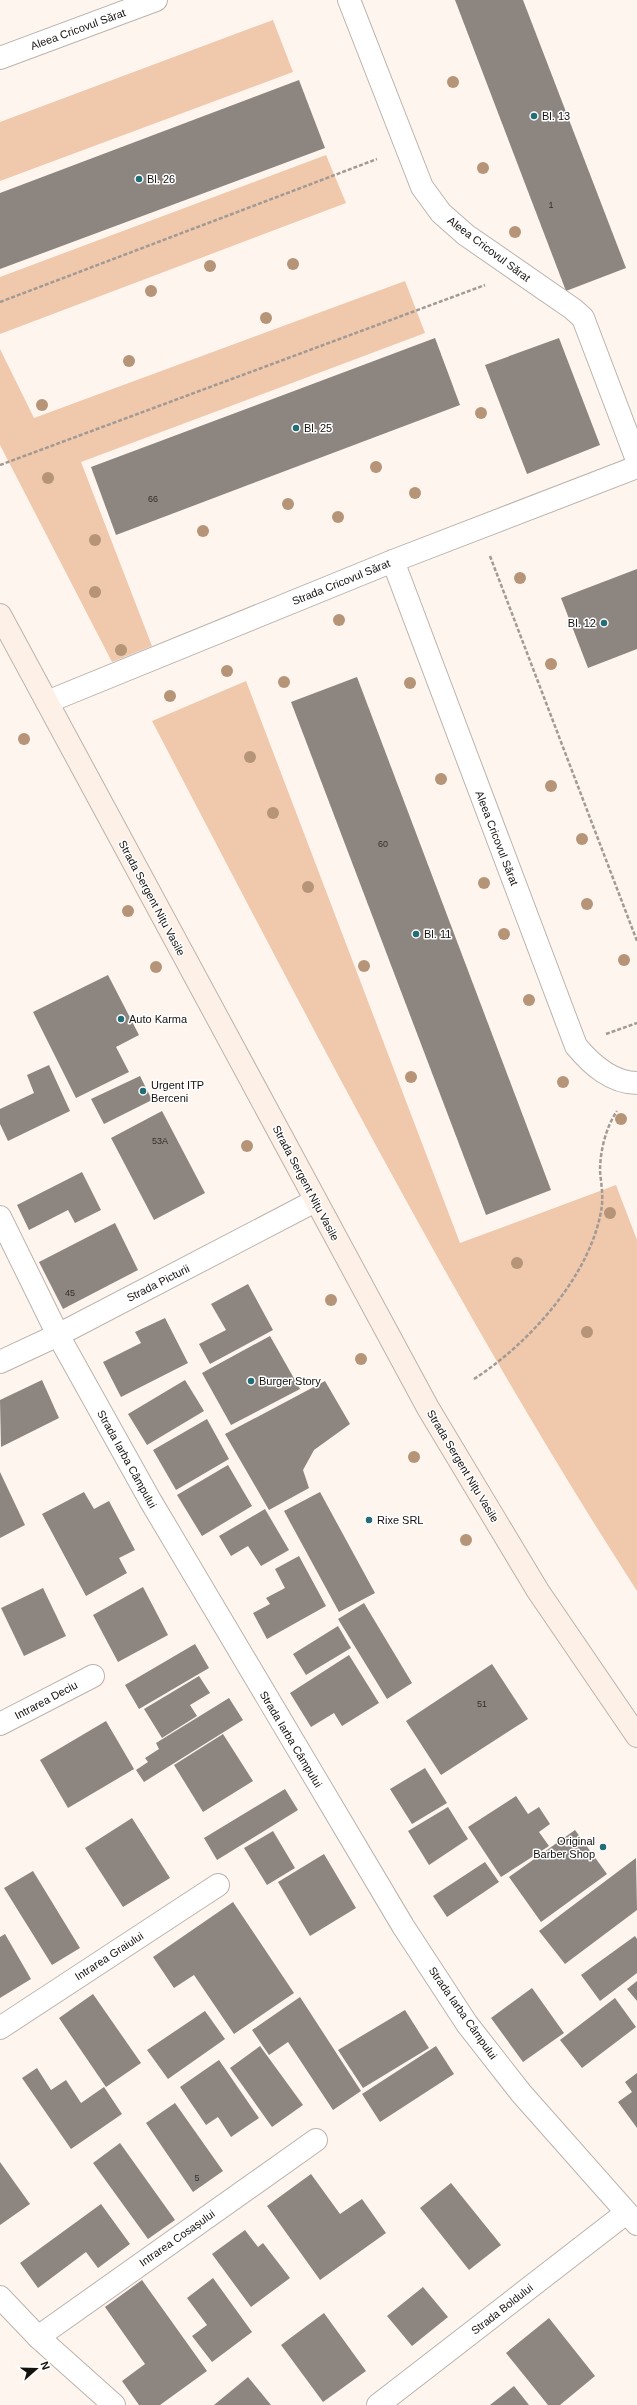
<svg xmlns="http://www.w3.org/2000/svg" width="637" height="2405" font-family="Arial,sans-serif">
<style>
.green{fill:#f0c8ac}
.building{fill:#8d8580}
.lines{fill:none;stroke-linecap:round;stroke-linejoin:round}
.street-casing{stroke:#bbb3ad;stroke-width:24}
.secondary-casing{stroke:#bbb3ad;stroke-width:24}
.path{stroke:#a19a95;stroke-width:2.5;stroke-dasharray:4 2;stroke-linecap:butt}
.street{stroke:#fff;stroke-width:22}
.secondary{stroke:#fdf0e7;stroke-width:22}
.tree{fill:#b69477}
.poi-dot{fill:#236d77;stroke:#fff;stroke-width:1.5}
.labels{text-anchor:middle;stroke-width:3;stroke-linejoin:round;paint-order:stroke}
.number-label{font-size:9px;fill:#322e2b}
.street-label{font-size:11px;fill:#14110f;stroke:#fff}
.poi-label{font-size:11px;fill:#14110f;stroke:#fff;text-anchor:start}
</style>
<rect width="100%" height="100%" fill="#fef5ef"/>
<g class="green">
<polygon points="273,20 293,72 0,181 0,122"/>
<polygon points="326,155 346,203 0,334 0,277"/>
<polygon points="405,281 425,333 81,462 152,646 112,662 0,445 0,349 34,418"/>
<path d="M246 681 460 1243 616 1185 637 1240V1591C457 1312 306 1015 152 721Z"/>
</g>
<g class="building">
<polygon points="455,0 523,0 626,268 566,291"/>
<polygon points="299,80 325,148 0,269 0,193"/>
<polygon points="435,338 460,405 116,535 91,467"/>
<polygon points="559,338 600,445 527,474 485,365"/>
<polygon points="637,569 637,649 588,668 561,598"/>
<polygon points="357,677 551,1190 486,1215 291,702"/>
<polygon points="108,975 139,1035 116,1047 129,1072 76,1098 33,1012"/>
<polygon points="49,1065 70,1111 8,1141 0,1124 0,1109 34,1093 27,1075"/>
<polygon points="140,1076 152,1100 104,1124 91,1099"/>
<polygon points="162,1111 205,1193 154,1220 111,1138"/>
<polygon points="82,1172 101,1210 75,1223 68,1210 29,1230 17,1205"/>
<polygon points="115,1223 138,1270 63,1309 39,1262"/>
<polygon points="248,1284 273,1330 210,1364 199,1344 226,1330 211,1304"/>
<polygon points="165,1318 188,1363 121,1397 103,1362 141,1343 135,1332"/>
<polygon points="270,1336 300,1389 231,1425 202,1373"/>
<polygon points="42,1380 59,1418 1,1447 0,1400"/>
<polygon points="185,1380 204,1411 147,1445 128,1414"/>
<polygon points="325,1381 350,1424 314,1450 303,1470 309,1488 269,1510 225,1434"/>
<polygon points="207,1419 229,1459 176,1490 153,1450"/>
<polygon points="228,1465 252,1506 202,1536 177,1495"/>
<polygon points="0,1472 25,1525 0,1538"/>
<polygon points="84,1492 94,1509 109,1501 135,1550 119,1558 127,1573 86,1596 42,1514"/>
<polygon points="320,1492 375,1593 339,1612 284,1511"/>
<polygon points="265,1509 289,1550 261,1566 248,1546 231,1556 219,1536"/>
<polygon points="299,1556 326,1606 267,1639 253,1613 270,1604 266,1598 285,1588 275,1569"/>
<polygon points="143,1587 168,1635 118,1662 93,1615"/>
<polygon points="43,1588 66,1636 24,1656 1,1608"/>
<polygon points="364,1603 412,1683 387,1699 338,1619"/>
<polygon points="338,1626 351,1648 306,1675 293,1654"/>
<polygon points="195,1644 209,1668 139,1709 125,1685"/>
<polygon points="349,1655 379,1703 342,1726 334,1713 311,1727 290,1693"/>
<polygon points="492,1664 528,1719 441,1775 406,1721"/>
<polygon points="199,1676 210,1693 190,1705 197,1716 162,1738 144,1709"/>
<polygon points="229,1698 243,1720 144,1782 136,1770 148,1762 145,1758 159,1749 156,1743"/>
<polygon points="106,1721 134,1769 68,1808 40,1760"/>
<polygon points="223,1734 253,1781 203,1812 174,1765"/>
<polygon points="425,1768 447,1803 412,1824 390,1789"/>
<polygon points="285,1789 298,1810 217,1860 204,1838"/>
<polygon points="516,1796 528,1814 539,1807 550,1824 539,1832 549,1846 501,1877 468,1827"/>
<polygon points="448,1807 468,1839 429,1865 408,1831"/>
<polygon points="132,1818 170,1878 123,1907 85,1848"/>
<polygon points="575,1830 607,1874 541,1922 509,1877"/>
<polygon points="273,1831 295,1868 267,1885 244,1848"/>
<polygon points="324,1854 356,1908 310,1936 278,1882"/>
<polygon points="636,1858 637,1910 565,1964 539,1931"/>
<polygon points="485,1862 499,1882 447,1917 433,1896"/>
<polygon points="33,1871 80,1948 52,1965 4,1888"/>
<polygon points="233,1902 294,1993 234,2034 194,1975 174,1988 153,1957"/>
<polygon points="5,1934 31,1979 0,1998 0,1937"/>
<polygon points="635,1936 637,1939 637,1973 600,2001 581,1975"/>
<polygon points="637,1981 637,2001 627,1989"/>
<polygon points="532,1988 564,2033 523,2062 491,2018"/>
<polygon points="93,1994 141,2063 106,2087 59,2018"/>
<polygon points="300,1997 361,2091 333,2110 288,2042 269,2055 252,2030"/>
<polygon points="615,1998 636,2027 582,2068 560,2040"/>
<polygon points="405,2010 429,2048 363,2088 338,2050"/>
<polygon points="205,2011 225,2039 168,2079 147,2050"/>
<polygon points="260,2046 303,2105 272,2127 230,2068"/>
<polygon points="436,2046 454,2074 380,2122 362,2094"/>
<polygon points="219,2060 259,2118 231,2137 218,2117 206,2125 180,2087"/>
<polygon points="37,2068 51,2090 66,2080 81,2103 104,2087 122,2114 71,2149 22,2078"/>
<polygon points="637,2073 637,2128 618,2102 632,2092 625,2082"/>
<polygon points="175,2103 223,2171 193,2192 146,2123"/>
<polygon points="120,2143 175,2220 148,2239 93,2163"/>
<polygon points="0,2162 30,2204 0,2225"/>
<polygon points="311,2174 340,2214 362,2199 386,2233 320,2280 267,2206"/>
<polygon points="451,2183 501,2245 469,2270 420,2208"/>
<polygon points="101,2204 130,2244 98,2268 86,2252 38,2288 20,2263"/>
<polygon points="245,2230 258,2247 263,2243 290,2278 251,2307 212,2254"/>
<polygon points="213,2278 252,2332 212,2362 192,2336 207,2325 187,2298"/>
<polygon points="142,2280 207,2371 160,2405 139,2405 122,2381 145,2364 105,2307"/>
<polygon points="423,2287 448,2317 412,2346 387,2316"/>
<polygon points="324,2313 366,2371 323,2402 281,2345"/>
<polygon points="549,2318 595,2376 560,2405 548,2405 506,2353"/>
<polygon points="248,2377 271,2405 214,2405"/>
<polygon points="514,2386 529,2405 490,2405"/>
</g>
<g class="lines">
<g class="street-casing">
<g id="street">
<polyline points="349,0 422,187 441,213 466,235 573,309 583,318 637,460"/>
<polyline points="0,58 156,0"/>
<path d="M393 561 576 1046C591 1064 611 1083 637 1083"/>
<polyline points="47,702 393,561 637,467"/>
<polyline points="0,1217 58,1335 150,1500 403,1926 467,2024 521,2093 637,2224"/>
<polyline points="0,1362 58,1335 315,1201"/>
<polyline points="0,1724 93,1676"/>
<polyline points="0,2028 218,1885"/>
<polyline points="0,2297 38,2337 114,2405"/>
<polyline points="38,2337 316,2140"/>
<polyline points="378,2405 626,2213"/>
</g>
</g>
<g class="secondary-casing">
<polyline id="secondary" points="0,615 428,1408 538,1591 637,1736"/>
</g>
<g class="path">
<polyline points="0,302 377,159"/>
<polyline points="0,465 485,285"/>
<polyline points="490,556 637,941"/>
<polyline points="606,1034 637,1023"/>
<path d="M474 1379C530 1343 593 1273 602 1205 603 1194 601 1182 600 1171 600 1151 606 1127 617 1111"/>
</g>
<use href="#street" class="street"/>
<use href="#secondary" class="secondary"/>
</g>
<g class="tree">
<circle cx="453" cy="82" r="6"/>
<circle cx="483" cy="168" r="6"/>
<circle cx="515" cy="232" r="6"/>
<circle cx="293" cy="264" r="6"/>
<circle cx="210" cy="266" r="6"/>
<circle cx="151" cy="291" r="6"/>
<circle cx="266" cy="318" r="6"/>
<circle cx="129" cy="361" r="6"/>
<circle cx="42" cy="405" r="6"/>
<circle cx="481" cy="413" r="6"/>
<circle cx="376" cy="467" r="6"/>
<circle cx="48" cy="478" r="6"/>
<circle cx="415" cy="493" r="6"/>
<circle cx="288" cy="504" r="6"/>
<circle cx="338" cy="517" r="6"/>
<circle cx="203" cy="531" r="6"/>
<circle cx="95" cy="540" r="6"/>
<circle cx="520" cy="578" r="6"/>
<circle cx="95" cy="592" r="6"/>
<circle cx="339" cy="620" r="6"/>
<circle cx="121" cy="650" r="6"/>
<circle cx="551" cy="664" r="6"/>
<circle cx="227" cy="671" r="6"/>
<circle cx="284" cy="682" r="6"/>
<circle cx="410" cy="683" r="6"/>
<circle cx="170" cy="696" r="6"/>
<circle cx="24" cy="739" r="6"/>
<circle cx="250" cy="757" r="6"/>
<circle cx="441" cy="779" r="6"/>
<circle cx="551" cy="786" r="6"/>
<circle cx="273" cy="813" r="6"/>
<circle cx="582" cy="839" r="6"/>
<circle cx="484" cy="883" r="6"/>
<circle cx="308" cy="887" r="6"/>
<circle cx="587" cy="904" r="6"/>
<circle cx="128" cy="911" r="6"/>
<circle cx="504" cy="934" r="6"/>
<circle cx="624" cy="960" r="6"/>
<circle cx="364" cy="966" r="6"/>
<circle cx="156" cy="967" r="6"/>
<circle cx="529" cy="1000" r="6"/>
<circle cx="411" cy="1077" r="6"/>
<circle cx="563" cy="1082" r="6"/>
<circle cx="621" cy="1119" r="6"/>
<circle cx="247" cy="1146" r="6"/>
<circle cx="610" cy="1213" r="6"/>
<circle cx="517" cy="1263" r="6"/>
<circle cx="331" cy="1300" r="6"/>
<circle cx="587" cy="1332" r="6"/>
<circle cx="361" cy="1359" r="6"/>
<circle cx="414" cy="1457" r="6"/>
<circle cx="466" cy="1540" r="6"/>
</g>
<g class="poi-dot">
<circle cx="534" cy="116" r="4"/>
<circle cx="139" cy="179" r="4"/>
<circle cx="296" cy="428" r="4"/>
<circle cx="604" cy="623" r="4"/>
<circle cx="416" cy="934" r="4"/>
<circle cx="121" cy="1019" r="4"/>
<circle cx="143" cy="1091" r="4"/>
<circle cx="251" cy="1381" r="4"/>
<circle cx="369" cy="1520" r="4"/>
<circle cx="603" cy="1847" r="4"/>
</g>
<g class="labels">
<g class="number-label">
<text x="551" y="208">1</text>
<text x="153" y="502">66</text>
<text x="383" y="847">60</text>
<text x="160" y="1144">53A</text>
<text x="70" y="1296">45</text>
<text x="482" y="1707">51</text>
<text x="197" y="2181">5</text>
</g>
<g class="street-label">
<text transform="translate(78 29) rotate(-20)" y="4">Aleea Cricovul Sărat</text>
<text transform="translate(489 249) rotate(37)" y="4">Aleea Cricovul Sărat</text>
<text transform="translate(341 582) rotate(-22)" y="4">Strada Cricovul Sărat</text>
<text transform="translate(497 838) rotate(69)" y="4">Aleea Cricovul Sărat</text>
<text transform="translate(152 898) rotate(62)" y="4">Strada Sergent Nițu Vasile</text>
<text transform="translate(306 1183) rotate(62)" y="4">Strada Sergent Nițu Vasile</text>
<text transform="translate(158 1283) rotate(-27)" y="4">Strada Picturii</text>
<text transform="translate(127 1459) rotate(61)" y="4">Strada Iarba Câmpului</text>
<text transform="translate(463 1466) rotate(59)" y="4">Strada Sergent Nițu Vasile</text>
<text transform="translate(46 1700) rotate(-28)" y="4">Intrarea Deciu</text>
<text transform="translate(291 1739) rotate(59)" y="4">Strada Iarba Câmpului</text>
<text transform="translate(109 1956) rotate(-33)" y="4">Intrarea Graiului</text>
<text transform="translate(463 2013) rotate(55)" y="4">Strada Iarba Câmpului</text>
<text transform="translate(177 2238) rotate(-35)" y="4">Intrarea Cosașului</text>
<text transform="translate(502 2309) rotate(-38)" y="4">Strada Boldului</text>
</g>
<g class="poi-label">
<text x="542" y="120">Bl. 13</text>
<text x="147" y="183">Bl. 26</text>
<text x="304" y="432">Bl. 25</text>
<text x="596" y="627" text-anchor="end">Bl. 12</text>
<text x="424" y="938">Bl. 11</text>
<text x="129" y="1023">Auto Karma</text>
<text x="151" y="1089">Urgent ITP<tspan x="151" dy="13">Berceni</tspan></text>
<text x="259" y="1385">Burger Story</text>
<text x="377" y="1524">Rixe SRL</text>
<text x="595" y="1845" text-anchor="end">Original<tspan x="595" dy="13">Barber Shop</tspan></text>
</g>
</g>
<g transform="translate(36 2369) rotate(70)" stroke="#ffffff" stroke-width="3" paint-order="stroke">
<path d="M0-3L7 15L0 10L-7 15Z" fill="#14110f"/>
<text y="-6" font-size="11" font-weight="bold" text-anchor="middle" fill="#14110f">N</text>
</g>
</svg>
